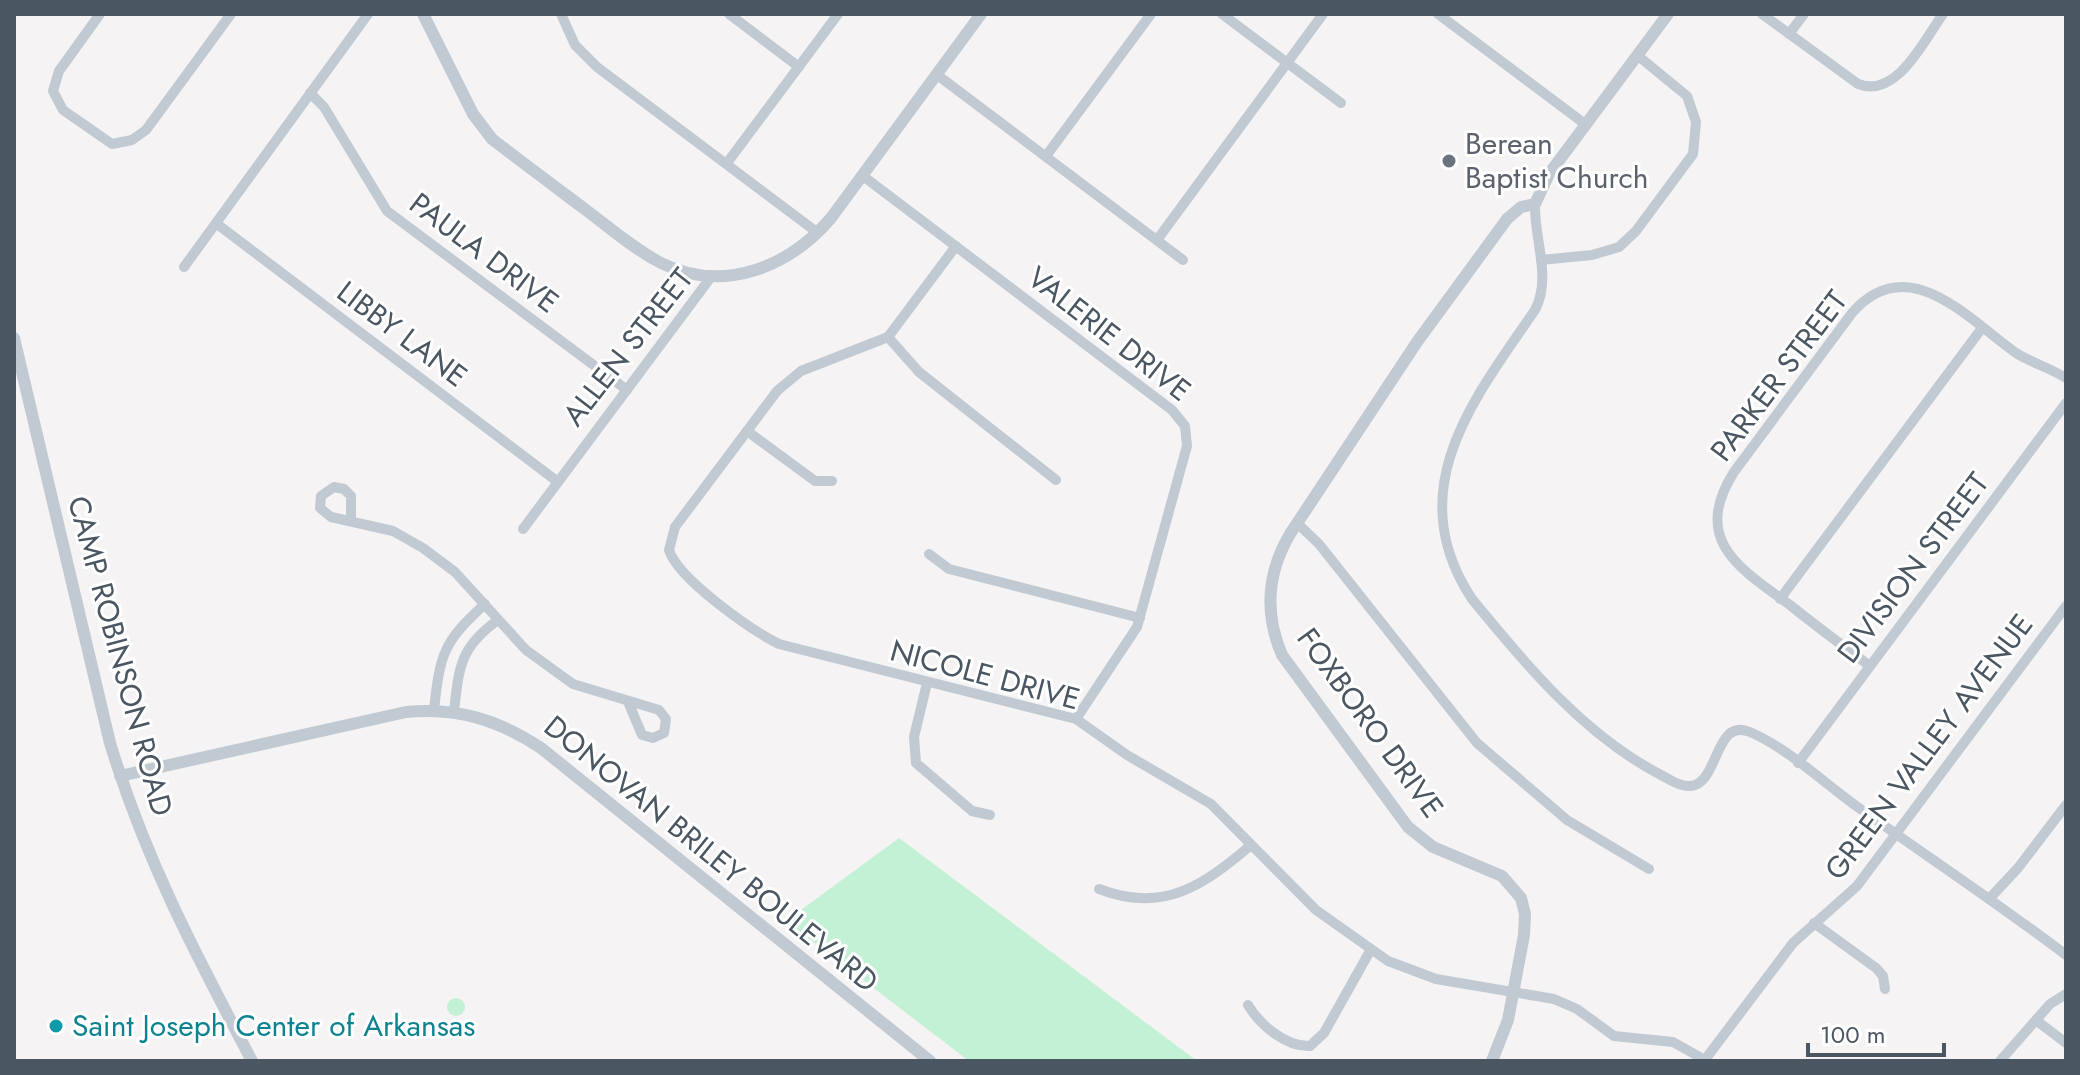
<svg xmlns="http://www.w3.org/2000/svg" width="2080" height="1075" font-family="Jost,sans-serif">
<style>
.green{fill:#c3f1d5}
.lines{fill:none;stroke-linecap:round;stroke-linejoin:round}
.minor{stroke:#c1cad2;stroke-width:10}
.tertiary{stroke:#c1cad2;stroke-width:12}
.worship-dot{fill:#6b7280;stroke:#fff;stroke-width:3}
.culture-dot{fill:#0f9aa8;stroke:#fff;stroke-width:3}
.labels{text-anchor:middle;stroke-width:6;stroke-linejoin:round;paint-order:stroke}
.worship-label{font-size:30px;fill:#5b616d;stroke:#fff;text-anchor:start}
.street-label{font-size:30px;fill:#4a5661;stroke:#fff}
.culture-label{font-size:30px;fill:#0d838f;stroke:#fff;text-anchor:start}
</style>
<rect width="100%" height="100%" fill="#f5f3f3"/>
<g class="green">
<polygon points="899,838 1197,1061 969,1061 786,921"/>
<circle cx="456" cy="1007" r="9"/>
</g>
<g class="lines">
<g class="minor">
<polyline points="100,14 59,71 53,91 63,110 112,144 132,140 146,130 231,14"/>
<polyline points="561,14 575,45 597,67 818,233"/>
<polyline points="729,14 799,67"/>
<polyline points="1222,14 1341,103"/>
<polyline points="1438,14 1585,124"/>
<path d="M1762 14 1858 84C1897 99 1924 40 1943 14"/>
<polyline points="1789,34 1804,14"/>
<polyline points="936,74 1183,260"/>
<polyline points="310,93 324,107 387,211 627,390"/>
<polyline points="1046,156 1151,14"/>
<polyline points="727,163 838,14"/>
<polyline points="863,176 1172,410 1185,426 1187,446 1137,627 1076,719"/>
<path d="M1535 204C1534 240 1552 277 1535 310 1473 400 1400 490 1472 599 1526 665 1584 735 1661 775 1671 780 1683 789 1695 785 1719 776 1716 718 1750 732 1789 749 1824 783 1859 808 1928 857 1999 904 2066 955"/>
<polyline points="217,224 558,482"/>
<polyline points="1157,240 1323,14"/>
<path d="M956 246 888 337 801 371 777 391 675 527 669 550C678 579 751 630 779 644L1076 719 1127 755 1211 804 1316 910 1388 961 1436 979 1554 999 1577 1009 1614 1036 1673 1042 1705 1060"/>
<polyline points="1541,260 1592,255 1619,247 1636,231 1693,154 1696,122 1687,96 1637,55"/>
<polyline points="184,267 368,14"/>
<polyline points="888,337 919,372 1056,480"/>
<polyline points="747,431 815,481 832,481"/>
<polyline points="351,519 351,496 344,489 334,487 321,496 320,508 331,517 393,531 423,548 455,572 526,650 573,684 659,710 666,719 664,733 653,738 642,735 629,704"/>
<polyline points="1297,523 1319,544 1477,743 1567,820 1649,869"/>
<polyline points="523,529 711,277"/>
<polyline points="929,554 949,569 1140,618"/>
<polyline points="1780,599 1982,328"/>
<path d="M1870 666C1843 646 1816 626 1790 605 1739 568 1691 540 1734 472L1852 313C1908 249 1968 319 2016 353 2032 363 2050 368 2066 378"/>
<polyline points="927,683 914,737 916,763 972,811 990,815"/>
<path d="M434 710C440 654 443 642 485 604"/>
<path d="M454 711C459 667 460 647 498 620"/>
<polyline points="1798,763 2066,403"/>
<path d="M1099 889C1164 914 1204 885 1251 845"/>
<polyline points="1989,899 2018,868 2066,805"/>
<polyline points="1814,923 1876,968 1883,976 1885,989"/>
<path d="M1248 1005C1260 1025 1286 1047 1310 1046L1324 1033 1370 951"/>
<polyline points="2037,1021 2066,1043"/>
<polyline points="1704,1061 1793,943 1857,886 2066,606"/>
<polyline points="2000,1061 2050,1004 2066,994"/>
</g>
<g class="tertiary">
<path d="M423 14 473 114 492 139C523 163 554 186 586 210 610 228 634 249 661 263 724 294 789 267 831 218L981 14"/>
<path d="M14 338 110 743C146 861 195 953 252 1061"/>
<path d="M120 776 406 712C457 707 499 720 541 748L930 1061"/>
<path d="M1492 1061 1508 1020 1524 935 1525 914 1521 898 1502 876 1433 847 1408 827 1282 655C1264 613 1267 573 1290 534L1417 342 1507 219 1521 207 1535 204 1549 174 1668 14"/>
</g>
</g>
<circle class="worship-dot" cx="1449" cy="161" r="8"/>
<circle class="culture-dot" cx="56" cy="1026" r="8"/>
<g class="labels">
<g class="worship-label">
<text x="1465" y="154">Berean<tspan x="1465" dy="34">Baptist Church</tspan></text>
</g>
<g class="street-label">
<text transform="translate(484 253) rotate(37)" y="10">PAULA DRIVE</text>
<text transform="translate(402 334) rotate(37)" y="10">LIBBY LANE</text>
<text transform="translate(1109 334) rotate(38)" y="10">VALERIE DRIVE</text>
<text transform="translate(628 347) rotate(-52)" y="10">ALLEN STREET</text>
<text transform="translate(1779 376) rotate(-53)" y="10">PARKER STREET</text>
<text transform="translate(1913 568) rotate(-53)" y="10">DIVISION STREET</text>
<text transform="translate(120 656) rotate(75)" y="10">CAMP ROBINSON ROAD</text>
<text transform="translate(985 675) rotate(15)" y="10">NICOLE DRIVE</text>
<text transform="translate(1370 723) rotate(54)" y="10">FOXBORO DRIVE</text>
<text transform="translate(1929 747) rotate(-53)" y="10">GREEN VALLEY AVENUE</text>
<text transform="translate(711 854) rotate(39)" y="10">DONOVAN BRILEY BOULEVARD</text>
</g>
<g class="culture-label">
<text x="72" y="1036">Saint Joseph Center of Arkansas</text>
</g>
</g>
<rect width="2080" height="1075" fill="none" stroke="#4a5661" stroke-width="32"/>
<path d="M1808 1043v12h136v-12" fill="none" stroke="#4a5661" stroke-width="4"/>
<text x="1820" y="1043" font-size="24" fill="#4a5661" stroke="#ffffff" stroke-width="6" paint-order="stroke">100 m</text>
</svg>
